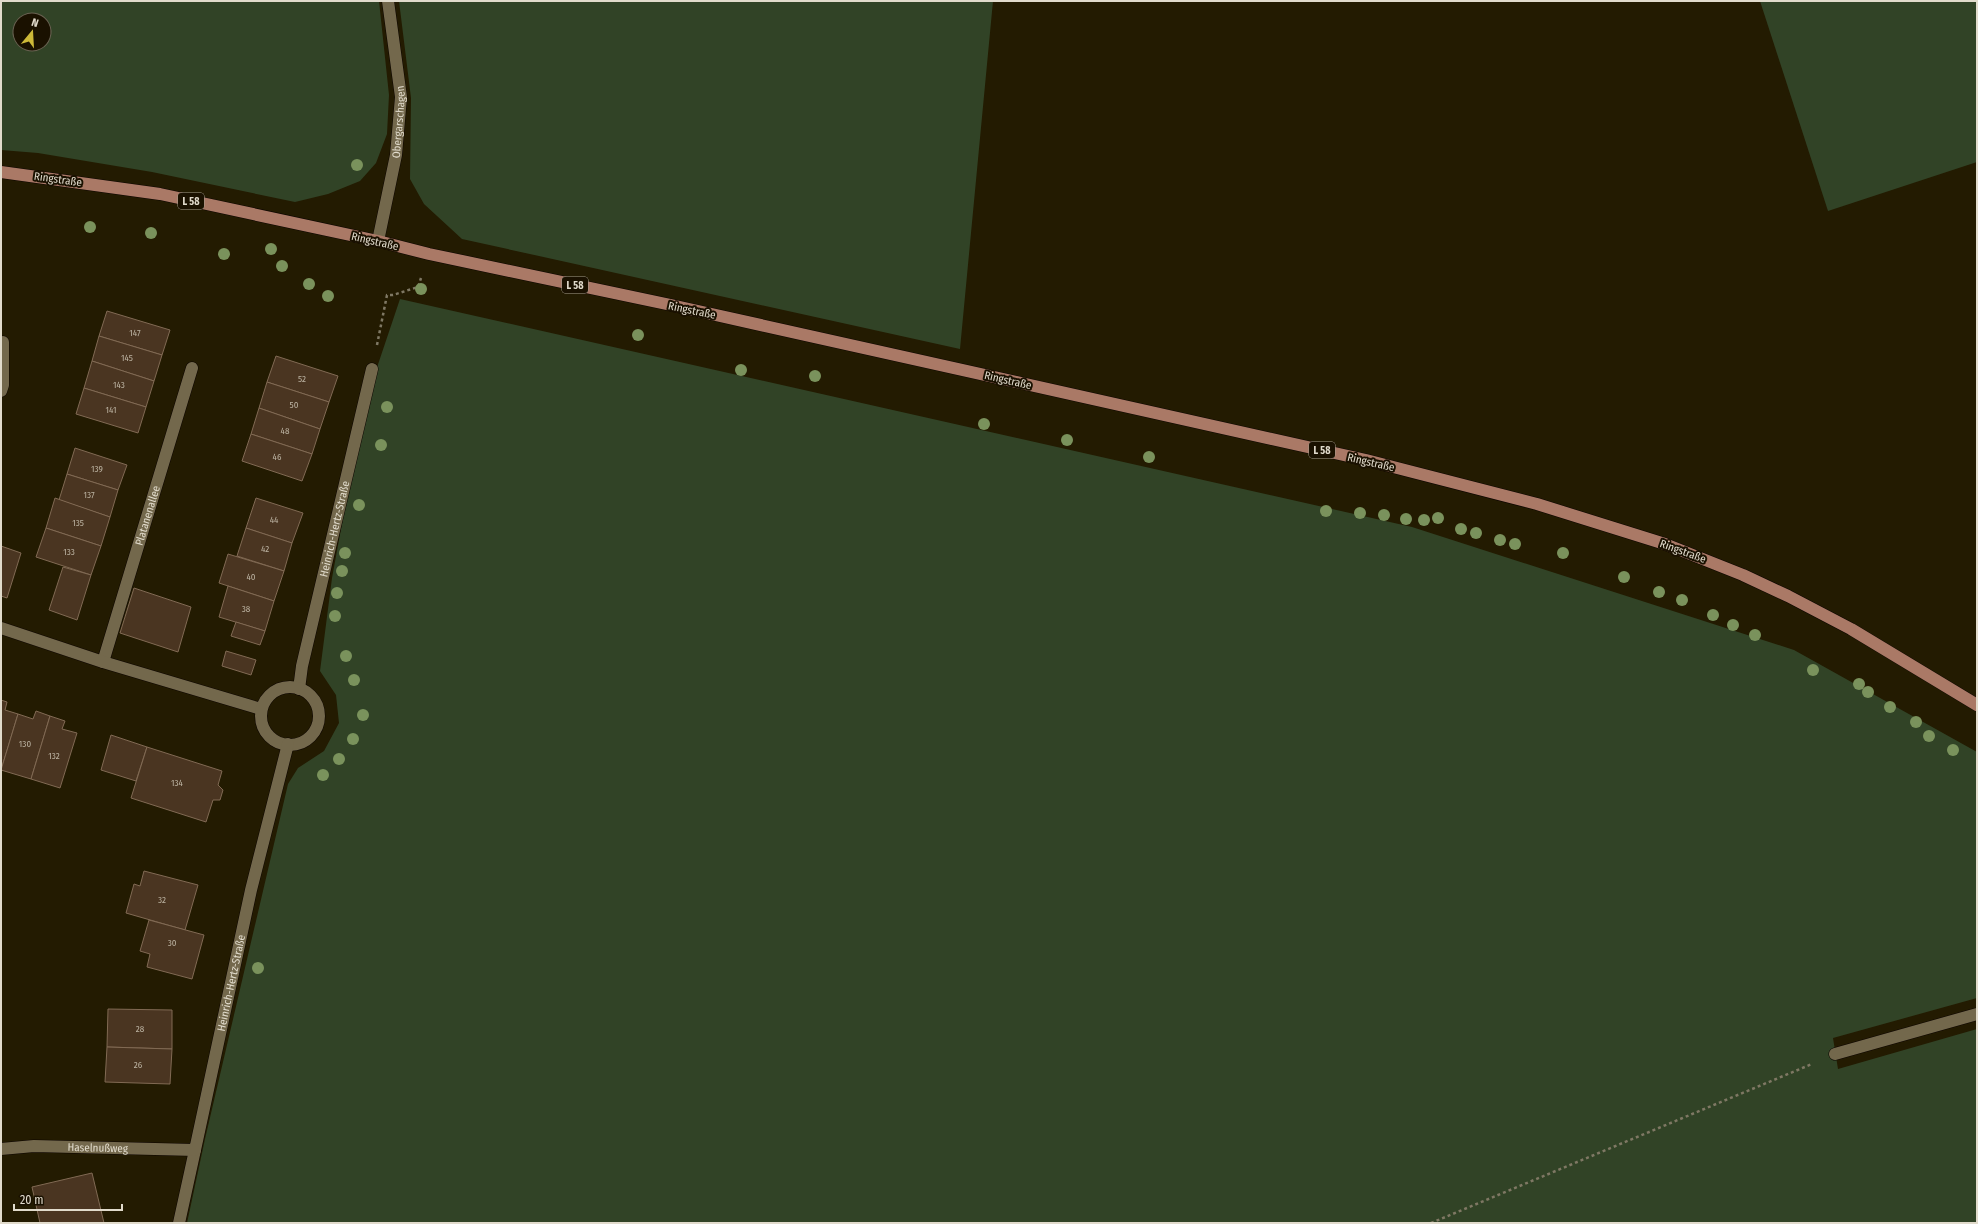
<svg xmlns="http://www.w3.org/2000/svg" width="1978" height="1224" font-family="'Fira Sans Condensed',sans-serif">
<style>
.green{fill:#314326;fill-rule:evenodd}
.building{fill:#4a3521;stroke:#816a54}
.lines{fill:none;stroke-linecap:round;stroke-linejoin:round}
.lane-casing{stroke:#0d0500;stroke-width:13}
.street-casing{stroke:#0d0500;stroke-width:13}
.primary-casing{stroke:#0d0500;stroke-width:13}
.path{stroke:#7f7864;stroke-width:2.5;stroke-dasharray:3 3;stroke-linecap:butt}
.lane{stroke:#73684c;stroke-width:12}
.street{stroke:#73684c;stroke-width:12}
.primary{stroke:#aa7966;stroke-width:12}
.tree{fill:#7a925c}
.labels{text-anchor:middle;stroke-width:4;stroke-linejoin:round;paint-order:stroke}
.number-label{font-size:9px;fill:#bbb2a1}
.shield{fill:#1a1100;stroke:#a59e8f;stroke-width:1}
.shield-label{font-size:10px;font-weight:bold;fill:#e1dbcc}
.street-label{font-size:11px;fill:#e1dbcc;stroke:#1a1100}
</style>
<rect width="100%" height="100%" fill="#231b01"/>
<g class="green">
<path d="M1 1H379L389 95 387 134 376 163 360 181 328 194 295 202 152 172 38 153 1 150ZM20 20H44V44H20Z"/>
<polygon points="399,1 993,1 960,349 462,239 424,204 410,179 411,98"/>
<polygon points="1760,1 1977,1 1977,162 1828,211"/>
<polygon points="400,299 1412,527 1794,650 1977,752 1977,998 1833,1038 1838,1069 1977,1029 1977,1223 187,1223 205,1139 288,784 298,768 324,751 339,723 336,695 320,671 332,578 363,409"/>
</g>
<g class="building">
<polygon points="107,311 170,330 162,355 99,336"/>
<polygon points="99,336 162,355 154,381 92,361"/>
<polygon points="276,356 338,376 329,402 267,382"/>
<polygon points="92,361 154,381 146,407 84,388"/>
<polygon points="267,382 329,402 320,429 259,408"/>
<polygon points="84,388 146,407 138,433 76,414"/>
<polygon points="259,408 320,429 312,454 251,434"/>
<polygon points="251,434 312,454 302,481 242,461"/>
<polygon points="75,448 127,465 118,490 67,474"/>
<polygon points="67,474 118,490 110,517 59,500"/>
<polygon points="55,498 110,517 101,546 46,528"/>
<polygon points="256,498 303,513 292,543 246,528"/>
<polygon points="46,528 101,546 91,575 36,557"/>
<polygon points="246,528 292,543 284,571 237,556"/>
<polygon points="1,546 21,553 7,598 1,596"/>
<polygon points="228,554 284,571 274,601 219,583"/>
<polygon points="63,567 91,575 77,620 49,610"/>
<polygon points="228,586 274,601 265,631 219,617"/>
<polygon points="134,588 191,607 178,652 120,633"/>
<polygon points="236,622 265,631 260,645 231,636"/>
<polygon points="226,651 256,660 251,675 222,666"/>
<polygon points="1,700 7,702 5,710 18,714 1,770"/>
<polygon points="36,711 50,716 31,779 1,770 18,714 33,719"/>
<polygon points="50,716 65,721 62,729 77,733 60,788 31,779"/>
<polygon points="111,735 147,747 136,781 101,770"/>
<polygon points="147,747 222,771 218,785 223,790 220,800 213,800 206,822 131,798"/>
<polygon points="144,871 198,885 185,930 126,913 134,884 140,886"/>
<polygon points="149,920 204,935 192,979 147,967 150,954 140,951"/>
<polygon points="108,1009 172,1010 172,1049 107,1047"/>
<polygon points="107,1047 172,1049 170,1084 105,1082"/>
<polygon points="92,1173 104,1223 40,1223 32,1187"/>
</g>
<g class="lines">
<g class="lane-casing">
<g id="lane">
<polyline points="1,391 3,385 3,342"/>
<path id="s1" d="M103 662 192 368"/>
<path id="s2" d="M299 689 302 666 372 369"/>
<polyline points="1835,1054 1977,1014"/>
<polyline points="179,1223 195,1150"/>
</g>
</g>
<g class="street-casing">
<g id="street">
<path id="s3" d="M378 241 396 155 401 97 388 1"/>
<polyline points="1,628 103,662 261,709"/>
<circle cx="290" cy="716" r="29"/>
<path id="s4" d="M1 1149 34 1146 195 1150 251 890 288 744"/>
</g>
</g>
<g class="primary-casing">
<polyline id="primary" points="1,172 160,194 378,241 429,254 671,305 1366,460 1537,504 1665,544 1743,575 1788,596 1851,629 1977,705"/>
</g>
<g class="path">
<polyline points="377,345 387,295 393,295 418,287 421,278"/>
<polyline points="1431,1223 1812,1064"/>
</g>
<use href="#lane" class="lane"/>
<use href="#street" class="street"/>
<use href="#primary" class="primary"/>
</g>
<g class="tree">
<circle cx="357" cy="165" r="6"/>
<circle cx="90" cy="227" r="6"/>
<circle cx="151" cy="233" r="6"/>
<circle cx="271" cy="249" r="6"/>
<circle cx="224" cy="254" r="6"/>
<circle cx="282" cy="266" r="6"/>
<circle cx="309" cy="284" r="6"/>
<circle cx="421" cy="289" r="6"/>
<circle cx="328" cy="296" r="6"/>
<circle cx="638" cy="335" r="6"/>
<circle cx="741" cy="370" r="6"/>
<circle cx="815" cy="376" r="6"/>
<circle cx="387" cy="407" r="6"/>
<circle cx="984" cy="424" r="6"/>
<circle cx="1067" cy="440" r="6"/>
<circle cx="381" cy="445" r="6"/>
<circle cx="1149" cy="457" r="6"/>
<circle cx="359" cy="505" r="6"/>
<circle cx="1326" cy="511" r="6"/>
<circle cx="1360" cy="513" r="6"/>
<circle cx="1384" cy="515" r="6"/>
<circle cx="1438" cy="518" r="6"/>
<circle cx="1406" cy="519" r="6"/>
<circle cx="1424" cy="520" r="6"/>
<circle cx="1461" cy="529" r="6"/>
<circle cx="1476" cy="533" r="6"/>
<circle cx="1500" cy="540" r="6"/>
<circle cx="1515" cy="544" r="6"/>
<circle cx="345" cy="553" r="6"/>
<circle cx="1563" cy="553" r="6"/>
<circle cx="342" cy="571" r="6"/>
<circle cx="1624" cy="577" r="6"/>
<circle cx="1659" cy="592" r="6"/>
<circle cx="337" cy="593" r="6"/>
<circle cx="1682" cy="600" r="6"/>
<circle cx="1713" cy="615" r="6"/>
<circle cx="335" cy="616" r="6"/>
<circle cx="1733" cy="625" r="6"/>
<circle cx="1755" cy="635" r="6"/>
<circle cx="346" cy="656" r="6"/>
<circle cx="1813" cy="670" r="6"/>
<circle cx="354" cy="680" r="6"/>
<circle cx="1859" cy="684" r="6"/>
<circle cx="1868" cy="692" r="6"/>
<circle cx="1890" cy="707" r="6"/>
<circle cx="363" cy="715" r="6"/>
<circle cx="1916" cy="722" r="6"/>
<circle cx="1929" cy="736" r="6"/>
<circle cx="353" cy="739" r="6"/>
<circle cx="1953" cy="750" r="6"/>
<circle cx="339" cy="759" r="6"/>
<circle cx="323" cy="775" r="6"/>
<circle cx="258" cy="968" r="6"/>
</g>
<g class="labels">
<g class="number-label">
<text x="135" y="336">147</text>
<text x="127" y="361">145</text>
<text x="302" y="382">52</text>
<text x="119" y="388">143</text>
<text x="294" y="408">50</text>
<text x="111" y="413">141</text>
<text x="285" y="434">48</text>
<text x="277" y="460">46</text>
<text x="97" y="472">139</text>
<text x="89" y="498">137</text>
<text x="274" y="523">44</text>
<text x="78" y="526">135</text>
<text x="265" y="552">42</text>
<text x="69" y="555">133</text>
<text x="251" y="580">40</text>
<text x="246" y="612">38</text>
<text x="25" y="747">130</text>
<text x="54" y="759">132</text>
<text x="177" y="786">134</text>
<text x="162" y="903">32</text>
<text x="172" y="946">30</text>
<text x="140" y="1032">28</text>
<text x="138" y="1068">26</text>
</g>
<g class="shield">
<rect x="178" y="193" width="26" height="16" rx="3"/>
<rect x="562" y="277" width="26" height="16" rx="3"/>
<rect x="1309" y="442" width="26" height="16" rx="3"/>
</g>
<g class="shield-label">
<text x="191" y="205">L 58</text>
<text x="575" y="289">L 58</text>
<text x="1322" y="454">L 58</text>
</g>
<g class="street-label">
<text dy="4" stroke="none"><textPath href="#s3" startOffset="121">Obergarschagen</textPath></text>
<text transform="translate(58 179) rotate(8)" y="4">Ringstraße</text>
<text transform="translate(375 241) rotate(13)" y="4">Ringstraße</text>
<text transform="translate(692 310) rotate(12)" y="4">Ringstraße</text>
<text transform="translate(1008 380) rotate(13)" y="4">Ringstraße</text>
<text transform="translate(1371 462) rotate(13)" y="4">Ringstraße</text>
<text dy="4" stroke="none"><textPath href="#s1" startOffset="153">Platanenallee</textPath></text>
<text dy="4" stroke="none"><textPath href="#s2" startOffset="164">Heinrich-Hertz-Straße</textPath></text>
<text transform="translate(1683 551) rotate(20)" y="4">Ringstraße</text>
<text dy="4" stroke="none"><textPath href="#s4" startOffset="365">Heinrich-Hertz-Straße</textPath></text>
<text dy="4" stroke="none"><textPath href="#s4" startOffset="97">Haselnußweg</textPath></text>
</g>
</g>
<rect width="1978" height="1224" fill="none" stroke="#e1dbcc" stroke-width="4"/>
<g transform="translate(32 32) rotate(18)"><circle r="19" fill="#1a1100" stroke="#6a6252"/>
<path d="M0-3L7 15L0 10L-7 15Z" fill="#cdb938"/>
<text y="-6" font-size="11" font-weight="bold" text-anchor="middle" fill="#e1dbcc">N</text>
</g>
<path d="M14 1204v6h108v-6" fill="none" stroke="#e1dbcc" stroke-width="2"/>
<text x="20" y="1204" font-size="12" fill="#e1dbcc" stroke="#1a1100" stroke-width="3" paint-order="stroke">20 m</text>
</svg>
